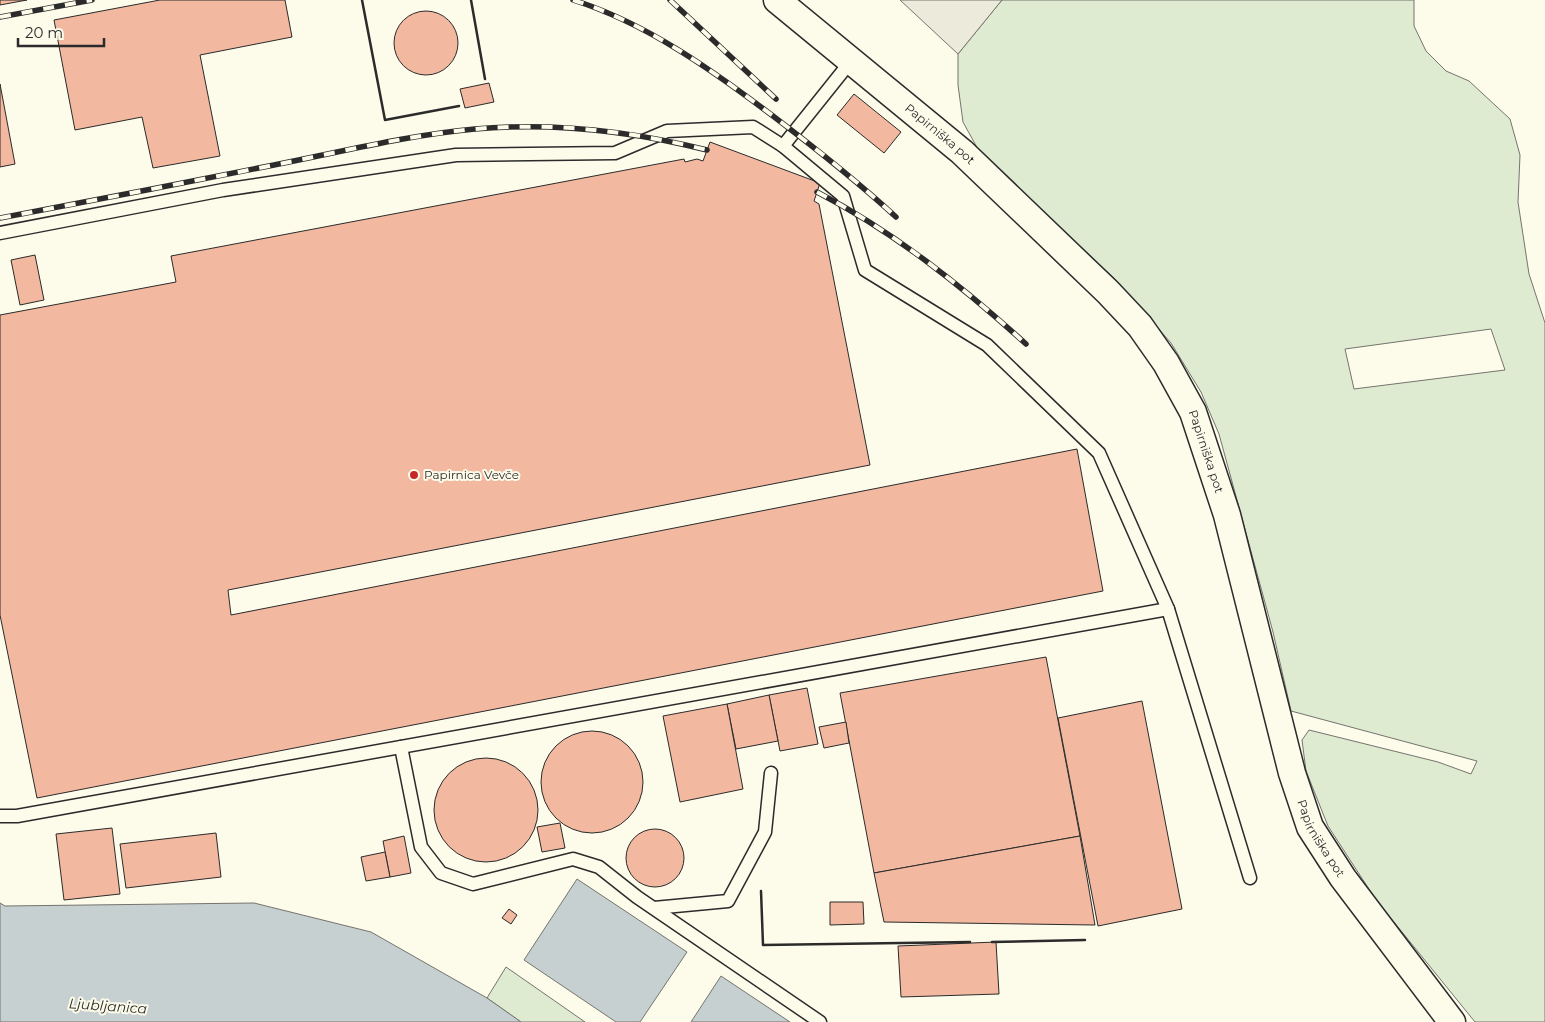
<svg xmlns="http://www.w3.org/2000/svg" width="1545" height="1022" font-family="Montserrat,sans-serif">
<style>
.green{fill:#deebd1;stroke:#74746e;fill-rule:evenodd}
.parking{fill:#eceadb;stroke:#74746e}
.water{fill:#c7d0d0;stroke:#74746e}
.building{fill:#f2b8a0;stroke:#2b2b2b}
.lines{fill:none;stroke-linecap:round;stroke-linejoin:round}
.lane-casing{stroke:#2b2b2b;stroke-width:15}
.street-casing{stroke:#2b2b2b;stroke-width:29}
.lane{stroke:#fdfbea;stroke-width:12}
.street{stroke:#fdfbea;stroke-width:26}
.rail-casing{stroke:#2b2b2b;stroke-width:5.5}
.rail{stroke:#fdfbea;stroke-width:4;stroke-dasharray:11;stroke-linecap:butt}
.wall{stroke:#2b2b2b;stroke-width:2.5}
.poi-dot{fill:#c62828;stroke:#fdfbea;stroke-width:2}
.labels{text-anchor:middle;stroke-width:4;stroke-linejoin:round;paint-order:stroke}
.street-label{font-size:12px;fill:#2b2b2b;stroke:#fdfbea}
.poi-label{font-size:12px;fill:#2b2b2b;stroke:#fdfbea;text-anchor:start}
.water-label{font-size:14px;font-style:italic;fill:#2b2b2b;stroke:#fdfbea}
</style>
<rect width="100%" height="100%" fill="#fdfbea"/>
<g class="green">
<path d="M1002 0H1414V26L1426 51 1446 71 1469 81 1510 119 1520 155 1518 202 1529 274 1545 323V1022H1475L1376 900 1328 826 1306 771 1302 740 1309 730 1438 762 1471 774 1477 761 1291 711 1273 632 1219 434 1201 392 1171 343 1114 278 980 153 963 122 958 85V54ZM1491 329 1505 370 1354 389 1345 349Z"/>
<polygon points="506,967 585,1022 521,1022 487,998"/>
</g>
<polygon class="parking" points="900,0 1002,0 958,54"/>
<g class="water">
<polygon points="577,879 687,952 640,1022 616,1022 524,960"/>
<polygon points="0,903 5,906 254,903 371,932 487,998 521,1022 0,1022"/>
<polygon points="721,976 790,1022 691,1022"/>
</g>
<g class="building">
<polygon points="0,0 27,0 0,5"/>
<polygon points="160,0 285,0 292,37 200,55 220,156 153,168 142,117 75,130 54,20"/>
<circle cx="426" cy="43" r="32"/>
<polygon points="489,83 494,102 465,108 460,89"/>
<polygon points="0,84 15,164 0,167"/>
<polygon points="854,94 901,132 884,153 837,115"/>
<polygon points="710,142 820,183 814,201 819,204 870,465 228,590 231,615 1077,449 1103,591 37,798 0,615 0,315 176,282 171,256 684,159 685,162 697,159 703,161"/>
<polygon points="35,255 44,300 20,305 11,260"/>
<polygon points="1046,657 1080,836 874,873 840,693"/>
<polygon points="807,688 818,744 780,751 769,695"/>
<polygon points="769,695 778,741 736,749 727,704"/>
<polygon points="1142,701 1182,909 1098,926 1058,718"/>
<polygon points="727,704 743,789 680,802 663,716"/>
<polygon points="846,722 849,743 824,748 819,727"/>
<circle cx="592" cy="782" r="51"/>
<circle cx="486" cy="810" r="52"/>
<polygon points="560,823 565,848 542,852 537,827"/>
<polygon points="112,828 120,894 64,900 56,834"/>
<circle cx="655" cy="858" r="29"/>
<polygon points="216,833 221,877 126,888 120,844"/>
<polygon points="404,836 411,873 390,877 383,841"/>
<polygon points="1080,836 1095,925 884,922 874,873"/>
<polygon points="385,852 390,877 366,881 361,857"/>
<polygon points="830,902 863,902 864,924 830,925"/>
<polygon points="509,909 517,915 511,924 502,918"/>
<polygon points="996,942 999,994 901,997 898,946"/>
</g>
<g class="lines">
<g class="lane-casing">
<g id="lane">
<polyline points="783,146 851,61"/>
<polyline points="0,233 223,190 456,155 615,153 667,131 753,127 783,146 843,196 865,270 987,345 1099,453 1168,609 1250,878"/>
<polyline points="401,747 421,847 441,873 473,884 573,859 599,867 637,897 820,1022"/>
<polyline points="0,816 17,816 1168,609"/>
<polyline points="654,908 728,901 765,832 771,773"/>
</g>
</g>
<g class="street-casing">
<g id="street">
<path id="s1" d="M777 0 962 152 1108 292 1140 326 1166 363 1193 412 1227 515 1292 773 1310 827 1343 878 1452 1022"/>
</g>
</g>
<use href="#lane" class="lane"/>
<use href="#street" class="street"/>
<g class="rail-casing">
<g id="rail">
<path d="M573 0C646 23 712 70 773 116 815 148 857 181 896 217"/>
<polyline points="670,0 776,99"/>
<polyline points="0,17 92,0"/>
<path d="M817 192C894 232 962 286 1026 344"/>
<path d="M0 218C91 201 183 183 274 165 341 152 408 135 475 129 554 122 631 131 707 150"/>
</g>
</g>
<use href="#rail" class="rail"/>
<g class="wall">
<polyline points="362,0 385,120 459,106"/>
<polyline points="471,0 485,79"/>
<polyline points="761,891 763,945 970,942"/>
<polyline points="992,942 1085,940"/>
</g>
</g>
<circle class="poi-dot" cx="414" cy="475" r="5"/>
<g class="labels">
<g class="street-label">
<text dy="4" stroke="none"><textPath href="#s1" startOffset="211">Papirniška pot</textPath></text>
<text dy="4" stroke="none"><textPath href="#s1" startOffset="631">Papirniška pot</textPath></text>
<text dy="4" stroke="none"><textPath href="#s1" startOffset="1036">Papirniška pot</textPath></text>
</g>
<g class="poi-label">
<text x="424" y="479">Papirnica Vevče</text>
</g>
<g class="water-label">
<text transform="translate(108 1006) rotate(4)" y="5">Ljubljanica</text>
</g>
</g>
<path d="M18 38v8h86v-8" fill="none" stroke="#2b2b2b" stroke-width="2.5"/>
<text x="25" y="38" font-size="15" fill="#2b2b2b" stroke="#fdfbea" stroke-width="4" paint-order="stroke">20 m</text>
</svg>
